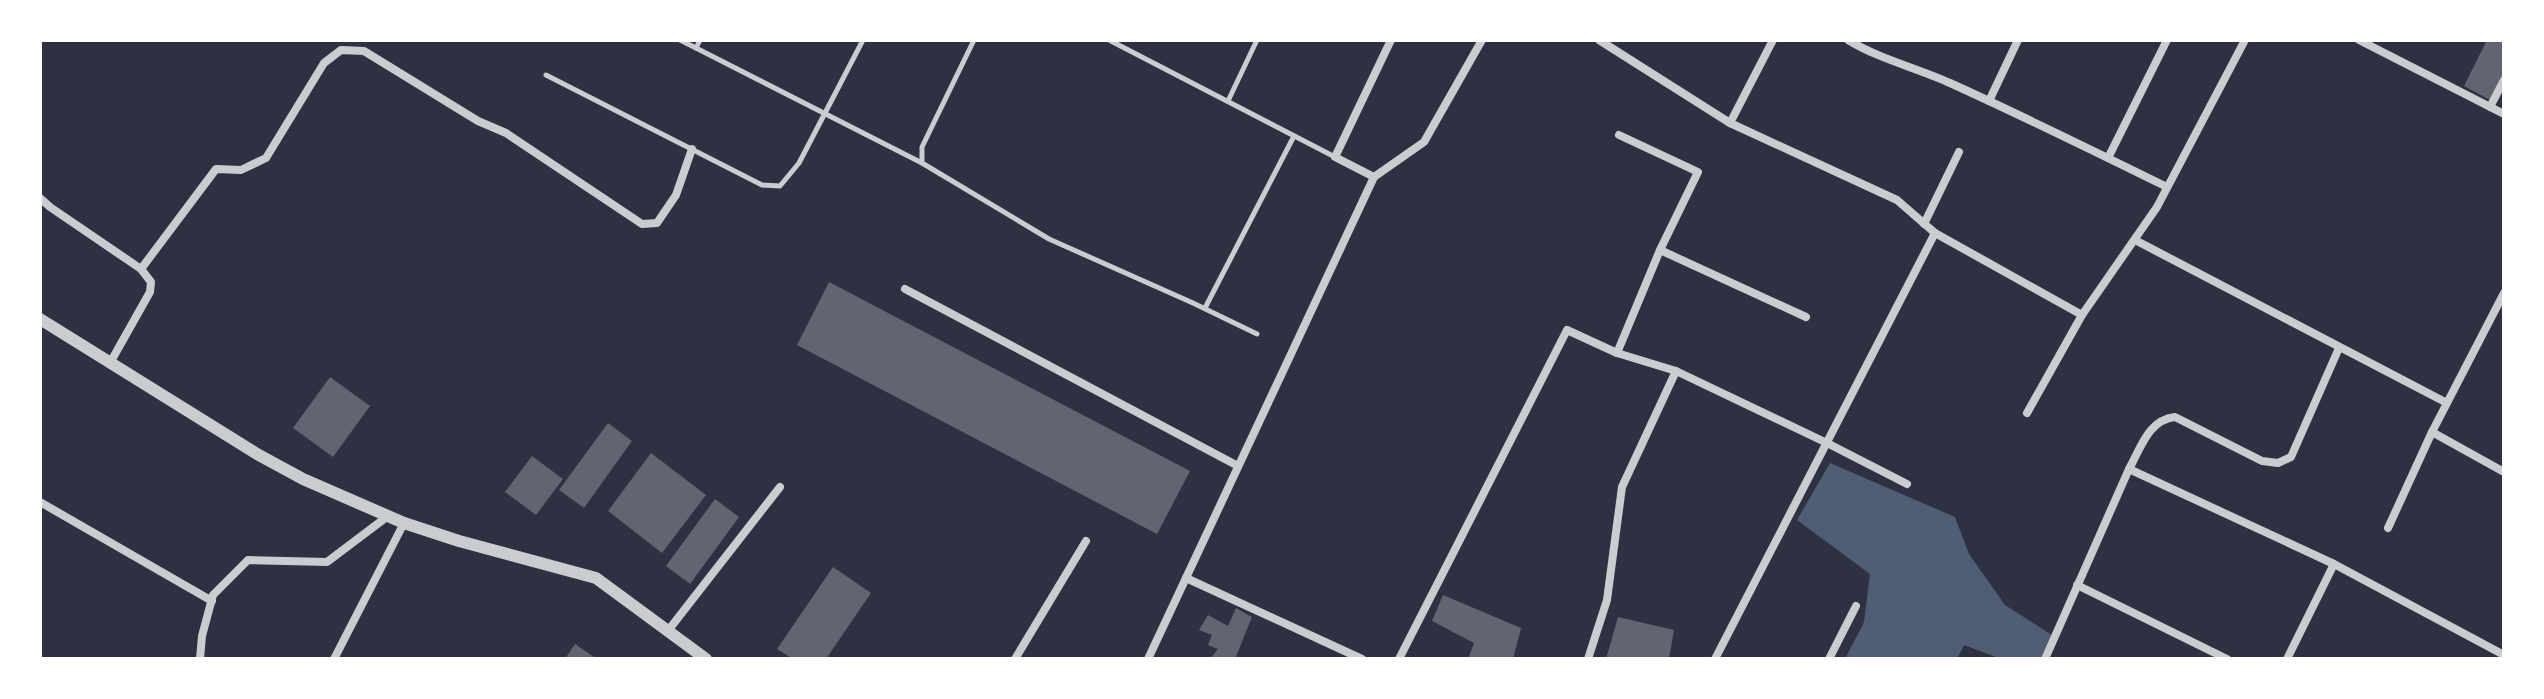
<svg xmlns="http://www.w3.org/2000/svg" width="2544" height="699" font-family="Georgia,serif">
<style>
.water{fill:#4f5d75}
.building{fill:#626471}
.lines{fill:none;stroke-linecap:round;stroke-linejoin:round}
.service{stroke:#caccd0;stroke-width:5}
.minor{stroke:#caccd0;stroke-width:8}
.tertiary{stroke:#caccd0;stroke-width:12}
</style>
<rect width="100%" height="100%" fill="#2d3142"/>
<polygon class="water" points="1830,463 1955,517 1969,554 2005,605 2052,635 2041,659 2001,659 1964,645 1957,659 1845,659 1864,622 1870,574 1797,520"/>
<g class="building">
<polygon points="2487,40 2504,40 2504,76 2492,101 2464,86"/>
<polygon points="829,282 1190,471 1157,534 797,345"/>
<polygon points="330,377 370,406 333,457 293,428"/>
<polygon points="608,423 632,441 584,508 559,490"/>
<polygon points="651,453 706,495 662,553 608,511"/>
<polygon points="532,456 563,479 536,515 505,492"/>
<polygon points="715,499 739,517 690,584 666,566"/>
<polygon points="833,567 871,593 826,659 793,659 777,649"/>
<polygon points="1443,595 1521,628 1513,659 1468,659 1474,643 1432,621"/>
<polygon points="1236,608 1252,617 1235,659 1210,659 1218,649 1208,645 1212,635 1199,630 1208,615 1228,626"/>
<polygon points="1618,617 1674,630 1669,659 1606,659"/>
<polygon points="575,644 597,659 565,659"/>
</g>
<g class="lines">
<g class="service">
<polyline points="680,40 696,48 700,40"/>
<polyline points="974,40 922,147 922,163 1049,239 1193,303 1257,334"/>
<polyline points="1109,40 1335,157"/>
<polyline points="696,48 922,163"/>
<polyline points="546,75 762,185 780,186 799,163 863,40"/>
<polyline points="1228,101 1257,40"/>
<polyline points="1205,308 1294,136"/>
</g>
<g class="minor">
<polyline points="1599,40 1730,123"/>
<path d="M1848 40C1879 59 1917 68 1950 83 2023 116 2096 152 2167 187"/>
<polyline points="2359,40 2504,114"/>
<polyline points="1989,101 2018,40"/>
<polyline points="2490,107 2504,80"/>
<polyline points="2108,158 2167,40"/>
<polyline points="1374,177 1335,157 1391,40"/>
<polyline points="40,198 50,207 141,269 151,282 150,292 110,363"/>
<polyline points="1924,224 1959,152"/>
<polyline points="1935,233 2082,315 2027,413"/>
<polyline points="2135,240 2447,403"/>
<polyline points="1660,250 1806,317"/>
<polyline points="141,269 216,169 241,170 266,158 324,63 341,50 364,51 478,121 506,133 642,224 657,223 676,195 692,149"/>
<polyline points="905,289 1238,466"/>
<polyline points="2082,315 2157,207 2245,40"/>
<polyline points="1617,353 1660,250 1698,172 1619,135"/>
<polyline points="2432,432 2504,472"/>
<path d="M2129 469C2141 448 2148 420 2175 417L2262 461 2278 463 2291 457 2339 348"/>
<polyline points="40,502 212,601"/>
<polyline points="2388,528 2432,432 2504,293"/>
<polyline points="1186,578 1362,659"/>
<polyline points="2077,585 2227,659"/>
<polyline points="667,632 780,487"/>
<polyline points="200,659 202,636 213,595 248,560 327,562 388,516"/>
<polyline points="334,659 404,523"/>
<polyline points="1015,659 1086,541"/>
<polyline points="1148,659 1374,177 1424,142 1482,40"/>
<polyline points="1399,659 1567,330 1617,353 1676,371 1827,443 1907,484"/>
<polyline points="1588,659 1607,600 1622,487 1676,371"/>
<polyline points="1715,659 1935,233 1897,200 1730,123 1773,40"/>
<polyline points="1829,659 1856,606"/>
<polyline points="2045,659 2129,469 2334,564 2504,655"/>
<polyline points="2287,659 2334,564"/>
</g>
<polyline class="tertiary" points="40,319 257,454 303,479 404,523 459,541 596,578 706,659"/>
</g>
<rect width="2544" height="699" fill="none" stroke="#ffffff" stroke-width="84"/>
</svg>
